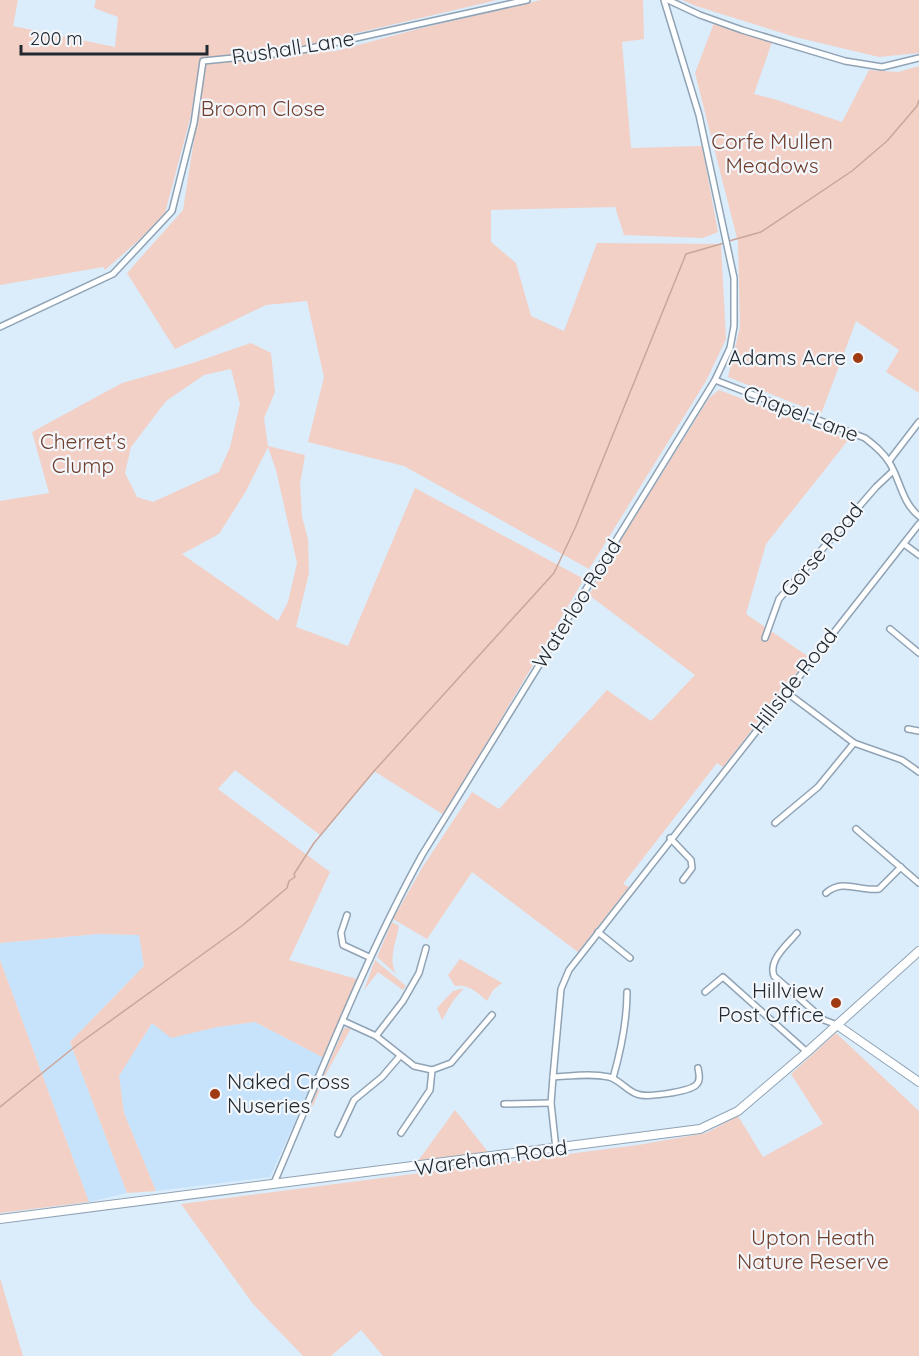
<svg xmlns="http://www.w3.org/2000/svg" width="919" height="1356" font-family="Quicksand,sans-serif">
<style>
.built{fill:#c7e3fc}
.green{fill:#f3d0c5;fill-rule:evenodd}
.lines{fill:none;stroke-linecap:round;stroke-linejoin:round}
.stream{stroke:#caa59a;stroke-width:1.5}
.street-casing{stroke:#8fa3b5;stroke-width:8}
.secondary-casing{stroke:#8fa3b5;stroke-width:10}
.street{stroke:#fff;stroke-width:5}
.secondary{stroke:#fff;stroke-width:8}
.poi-dot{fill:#a03a13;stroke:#f3f7fb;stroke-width:2}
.labels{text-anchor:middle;stroke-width:4.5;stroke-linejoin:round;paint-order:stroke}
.street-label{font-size:21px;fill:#212930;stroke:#f3f7fb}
.park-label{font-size:21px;fill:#6f3d2c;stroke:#f3f7fb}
.poi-label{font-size:21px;fill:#212930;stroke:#f3f7fb;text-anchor:end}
</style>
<rect width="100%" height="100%" fill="#dbecfb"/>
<g class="built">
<polygon points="98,934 139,935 144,966 70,1042 127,1193 89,1202 0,960 0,943"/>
<polygon points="152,1022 217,1027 255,1022 324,1058 270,1177 156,1191 124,1113 119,1076"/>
</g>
<g class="green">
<polygon points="0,0 18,0 13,26 115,47 118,17 94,8 96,0 497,0 331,39 332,52 418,29 541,0 643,0 644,39 622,42 631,148 702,146 718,232 703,238 624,235 615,207 491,210 491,242 516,263 531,316 564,331 597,243 721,244 726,339 706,381 589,569 404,466 308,442 324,377 307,301 266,305 175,349 127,273 183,210 205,69 199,68 191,115 165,213 139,240 105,270 103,267 0,285"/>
<polygon points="682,0 919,0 919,53 879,57 795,37 696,6"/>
<polygon points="714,23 772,42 754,94 774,99 842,122 869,70 898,72 919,66 919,393 886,372 899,350 856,321 821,414 728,377 740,327 738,242 695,73"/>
<path d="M251 343 271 353 275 392 264 418 268 446 305 455 300 484 302 517 308 539 309 573 296 627 348 646 415 488 584 579 444 815 374 771 320 835 235 770 218 789 330 872 289 960 357 979 324 1058 255 1022 217 1027 171 1038 152 1023 119 1076 124 1113 156 1191 127 1193 70 1042 144 966 139 935 98 934 0 943V501L49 493 32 432 122 383 190 364ZM231 369 240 404 230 447 219 472 153 502 137 497 125 473 131 447 166 401 204 375ZM268 447 276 470 297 563 288 602 278 621 182 554 219 534 246 491Z"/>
<polygon points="719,390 849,439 766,544 746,614 809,657 723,767 717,763 623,884 629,887 578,952 472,872 427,939 393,919 422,868 472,792 499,809 607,690 651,721 695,675 589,595 610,557 709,398"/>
<path d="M392 922 399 926C396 942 388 959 396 974L377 957Z"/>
<path d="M460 959 502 983 493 990 487 1001C477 992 469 984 455 986L448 975Z"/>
<polygon points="0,960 89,1202 0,1213"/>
<polygon points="375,960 406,986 403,990 378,972 364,990"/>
<polygon points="464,988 453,1001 442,1020 437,1008 453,991"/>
<polygon points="344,1028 351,1028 326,1074 313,1106 311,1105"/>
<polygon points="836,1033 919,1111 919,1356 383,1356 361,1330 331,1356 303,1356 253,1304 181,1204 638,1145 706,1133 738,1116 763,1157 823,1124 791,1074"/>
<polygon points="455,1110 488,1152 418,1161"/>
<polygon points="0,1278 23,1356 0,1356"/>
</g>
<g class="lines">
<g class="stream">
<polyline points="729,241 761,232 852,171 887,141 917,106 919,100"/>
<polyline points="0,1107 77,1045 243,925 287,888 289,881 295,877 294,874 314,843 375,770 554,573 576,526 686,254 724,243"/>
</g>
<g class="street-casing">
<g id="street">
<polyline points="668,0 700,15 742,30 845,61 882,67 919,58"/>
<polyline points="0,327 113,274 172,211 194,123 203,61 293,52 527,0"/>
<path d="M715 380 865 438C874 445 883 452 889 462 900 479 902 503 919 516"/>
<polyline points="889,461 919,422"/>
<polyline points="904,544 919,555"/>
<polyline points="890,629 919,653"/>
<polyline points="765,638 779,599 876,487 893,471"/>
<polyline points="786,692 854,743 902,760 919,772"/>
<polyline points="908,729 919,731"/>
<polyline points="775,823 818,787 854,743"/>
<polyline points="856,829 919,883"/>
<polyline points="670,838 691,860 692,868 683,880"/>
<path d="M826 893C843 878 860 892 879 889L901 867"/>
<polyline points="347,915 341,933 343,945 369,957"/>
<polyline points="598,932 630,958"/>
<path d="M797 933C787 945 768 960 774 976L824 1020 837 1025"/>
<polyline points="705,992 723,977 807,1052"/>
<polyline points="343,1021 376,1036 414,1066 432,1070 451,1063 492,1015"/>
<polyline points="376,1036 403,1001 419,973 426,948"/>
<path d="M553 1077C572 1076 591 1073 609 1077 620 1080 627 1091 637 1094 646 1098 688 1092 696 1085 701 1081 699 1074 698 1068"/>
<path d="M613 1078C621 1050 627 1021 627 992"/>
<polyline points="504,1104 551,1103"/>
<polyline points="401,1133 430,1090 432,1070"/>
<polyline points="338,1134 354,1100 382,1077 400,1056"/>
<polyline points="556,1149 551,1103 553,1077 561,989 569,970 919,524"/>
<path d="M274 1183C321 1073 364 960 422 855L715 380 730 348 734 326V278L699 115 664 0"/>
</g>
</g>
<g class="secondary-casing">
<g id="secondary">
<polyline points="837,1025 919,1082"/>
<path d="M0 1219C233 1187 467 1161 700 1129L738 1111 807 1052 919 951"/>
</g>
</g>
<use href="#street" class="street"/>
<use href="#secondary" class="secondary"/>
</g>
<g class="poi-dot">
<circle cx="858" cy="358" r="6"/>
<circle cx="836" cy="1003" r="6"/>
<circle cx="215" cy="1094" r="6"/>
</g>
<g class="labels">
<g class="street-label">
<text transform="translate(293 48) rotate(-9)" y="7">Rushall Lane</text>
<text transform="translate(801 414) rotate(21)" y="7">Chapel Lane</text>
<text transform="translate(822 550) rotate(-50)" y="7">Gorse Road</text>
<text transform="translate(577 604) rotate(-58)" y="7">Waterloo Road</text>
<text transform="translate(794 681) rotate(-52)" y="7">Hillside Road</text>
<text transform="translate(491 1158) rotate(-8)" y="7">Wareham Road</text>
</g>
<g class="park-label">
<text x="263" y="116">Broom Close</text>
<text x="772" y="149">Corfe Mullen<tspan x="772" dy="24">Meadows</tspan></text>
<text x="83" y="449">Cherret's<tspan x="83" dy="24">Clump</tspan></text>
<text x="813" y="1245">Upton Heath<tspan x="813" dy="24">Nature Reserve</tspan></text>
</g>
<g class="poi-label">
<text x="846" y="365">Adams Acre</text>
<text x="824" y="998">Hillview<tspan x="824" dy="24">Post Office</tspan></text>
<text x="227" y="1089" text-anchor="start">Naked Cross<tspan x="227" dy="24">Nuseries</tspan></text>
</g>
</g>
<path d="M21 45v9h186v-9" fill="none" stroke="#212930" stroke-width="3"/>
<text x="30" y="45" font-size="18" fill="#212930" stroke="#f3f7fb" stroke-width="4.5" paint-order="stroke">200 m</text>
</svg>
